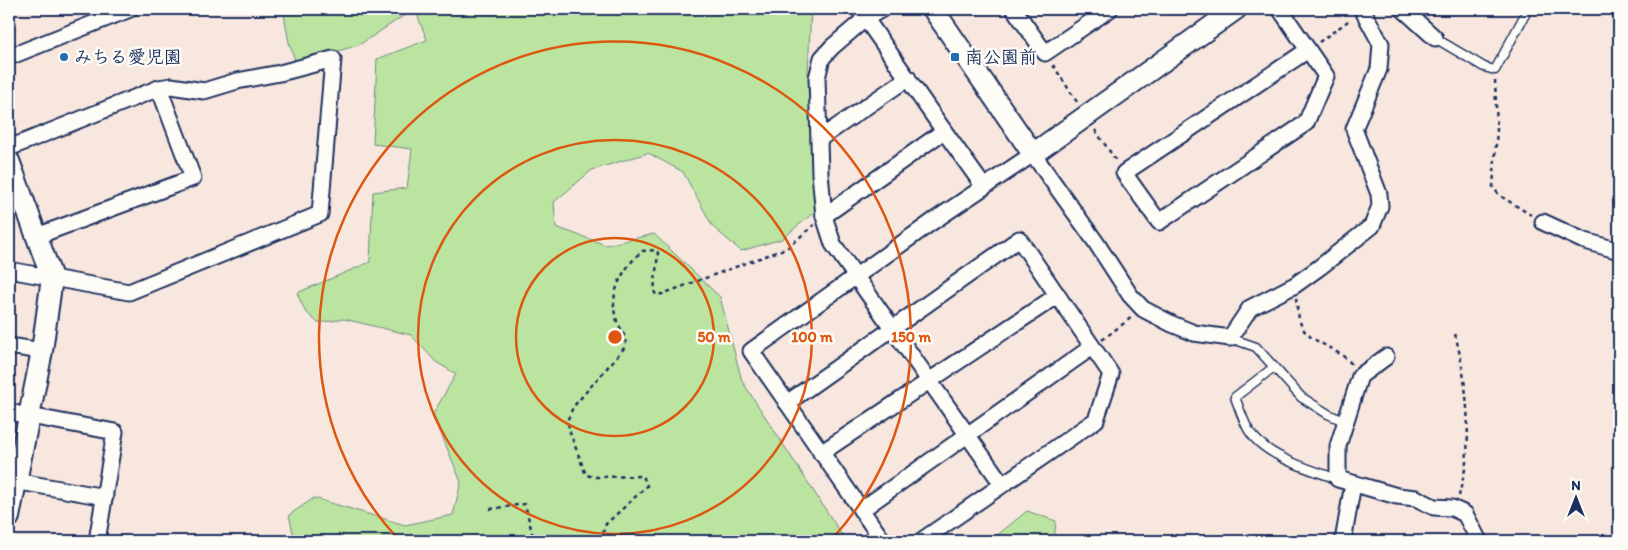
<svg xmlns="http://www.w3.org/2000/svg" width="1628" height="550" font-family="Itim,'Klee One',sans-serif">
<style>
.green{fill:#bbe4a0;stroke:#6b8a7f}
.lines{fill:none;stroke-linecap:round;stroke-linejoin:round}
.lane-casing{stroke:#1b2f5e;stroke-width:11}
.street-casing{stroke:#1b2f5e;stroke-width:19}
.secondary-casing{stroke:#1b2f5e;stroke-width:24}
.path{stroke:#1b2f5e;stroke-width:2.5;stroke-dasharray:4 4;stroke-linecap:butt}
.lane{stroke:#fdfcf7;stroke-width:8}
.street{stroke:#fdfcf7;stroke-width:15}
.secondary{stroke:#fdfcf7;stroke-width:20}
.ring{fill:none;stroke:#de5710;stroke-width:2.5}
.poi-dot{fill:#1f6fb2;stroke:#fdfcf7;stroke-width:2}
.labels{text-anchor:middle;stroke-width:5;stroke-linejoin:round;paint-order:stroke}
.poi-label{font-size:18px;font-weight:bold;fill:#1b2f5e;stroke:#fdfcf7;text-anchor:start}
.centre{fill:#de5710;stroke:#fdfcf7;stroke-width:2.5}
.ring-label{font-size:15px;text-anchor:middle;font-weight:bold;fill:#de5710;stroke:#fdfcf7;stroke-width:5;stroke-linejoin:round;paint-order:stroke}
</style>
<rect width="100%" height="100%" fill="#f8e7de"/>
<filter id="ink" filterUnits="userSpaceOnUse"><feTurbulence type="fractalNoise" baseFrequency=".02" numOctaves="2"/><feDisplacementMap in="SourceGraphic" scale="10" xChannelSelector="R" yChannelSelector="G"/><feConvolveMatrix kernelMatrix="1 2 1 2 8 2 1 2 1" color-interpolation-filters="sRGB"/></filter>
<g filter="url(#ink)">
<g class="green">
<polygon points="283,9 414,9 359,45 296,63 289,43"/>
<polygon points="415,9 811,9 808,72 818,209 782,239 741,251 713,227 683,172 648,153 592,170 554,202 556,227 606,245 654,234 720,297 742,381 846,541 295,541 289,515 314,498 405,525 453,515 461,482 433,414 456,374 436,362 411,335 344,319 318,323 305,311 297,293 370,262 373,192 407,188 412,149 373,144 377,59 427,40"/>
<polygon points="1027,511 1056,521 1054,541 990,541"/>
</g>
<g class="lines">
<g class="lane-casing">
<g id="lane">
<polyline points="1435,38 1484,67 1495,70 1528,9"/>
<path d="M1230 338 1256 347 1274 367 1235 397C1239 408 1243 420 1248 429 1263 456 1311 470 1338 479"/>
<polyline points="1274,367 1301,397 1328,414 1346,422"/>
</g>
</g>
<g class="street-casing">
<g id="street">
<polyline points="859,9 944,131 984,187"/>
<polyline points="882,9 866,18 832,47 822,58 817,78 820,173 824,216 833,244 1002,484"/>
<polyline points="1014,9 1045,53 1110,9"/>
<polyline points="1280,9 1326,76 1306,123 1159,222 1124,173 1308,50"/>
<polyline points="1403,9 1435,38"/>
<polyline points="9,57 130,9"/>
<polyline points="819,139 908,78"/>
<polyline points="9,148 159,88 171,86 204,91 237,81 280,73 333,59 320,214 129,292 9,270"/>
<polyline points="824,216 944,131"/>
<polyline points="1543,222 1582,240 1619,251"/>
<polyline points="37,236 193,178 159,88"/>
<polyline points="9,346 42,351"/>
<polyline points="1386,357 1360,376 1338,446 1338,479 1397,496 1416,498 1434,507 1452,508 1465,514 1479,541"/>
<polyline points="787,403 1019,239 1111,374 1096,420 921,541"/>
<polyline points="9,412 115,432 97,541"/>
<polyline points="821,453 1058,295"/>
<polyline points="9,480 105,497"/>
<polyline points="861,510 1092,347"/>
<polyline points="883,541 751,351 932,222 1033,154 1095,241 1130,295 1143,309 1172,324 1194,333 1230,338 1250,308 1295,285 1320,267 1372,226 1380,206 1379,194 1354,129 1379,69 1381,44 1363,11 1366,9"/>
<polyline points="1343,541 1353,484"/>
</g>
</g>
<g class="secondary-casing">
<g id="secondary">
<polyline points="933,9 1033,154 1236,9"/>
<polyline points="9,161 52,278 42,351 9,517"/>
</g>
</g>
<g class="path">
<polyline points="1319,42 1351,19"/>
<polyline points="1053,65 1077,102"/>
<polyline points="1495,80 1497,129 1493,187 1499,195 1531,215"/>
<polyline points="1095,130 1117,162"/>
<path d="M1296 298C1300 336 1304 333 1335 351 1342 355 1348 359 1353 366"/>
<path d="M1455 334C1465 372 1471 422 1466 462 1465 473 1461 485 1459 496"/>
<polyline points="1102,340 1132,317"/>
<polyline points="490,509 525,504 534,541"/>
<path d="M600 541 606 524 647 486 644 478 641 476 594 477 586 475 569 430 568 419 573 407 626 346C626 336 621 330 617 321 607 295 623 268 642 251L656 250 658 253 654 291 656 295 662 294 787 248 814 225"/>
</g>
<use href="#lane" class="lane"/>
<use href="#street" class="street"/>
<use href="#secondary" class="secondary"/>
</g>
</g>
<g class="ring">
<circle cx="615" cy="337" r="99"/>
<circle cx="615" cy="337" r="197"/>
<path d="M400 541A296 296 0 1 1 830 541"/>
</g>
<g class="poi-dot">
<circle cx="64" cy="57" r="5"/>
<rect x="950" y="52" width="10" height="10" rx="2.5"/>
</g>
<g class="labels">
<g class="poi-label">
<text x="74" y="63">みちる愛児園</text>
<text x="965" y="63">南公園前</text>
</g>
</g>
<circle cx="615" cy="337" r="8" class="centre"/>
<g class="ring-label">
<text x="714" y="342">50 m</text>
<text x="812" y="342">100 m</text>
<text x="911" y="342">150 m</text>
</g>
<rect width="1628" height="550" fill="none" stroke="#fdfcf7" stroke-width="30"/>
<rect x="15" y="15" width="1598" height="520" fill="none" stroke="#1b2f5e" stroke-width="2" filter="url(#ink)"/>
<g transform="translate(1576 498)" stroke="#fdfcf7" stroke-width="4" paint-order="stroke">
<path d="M0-4L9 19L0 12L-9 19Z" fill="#1b2f5e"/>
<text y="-8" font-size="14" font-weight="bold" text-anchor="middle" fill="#1b2f5e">N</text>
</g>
</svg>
